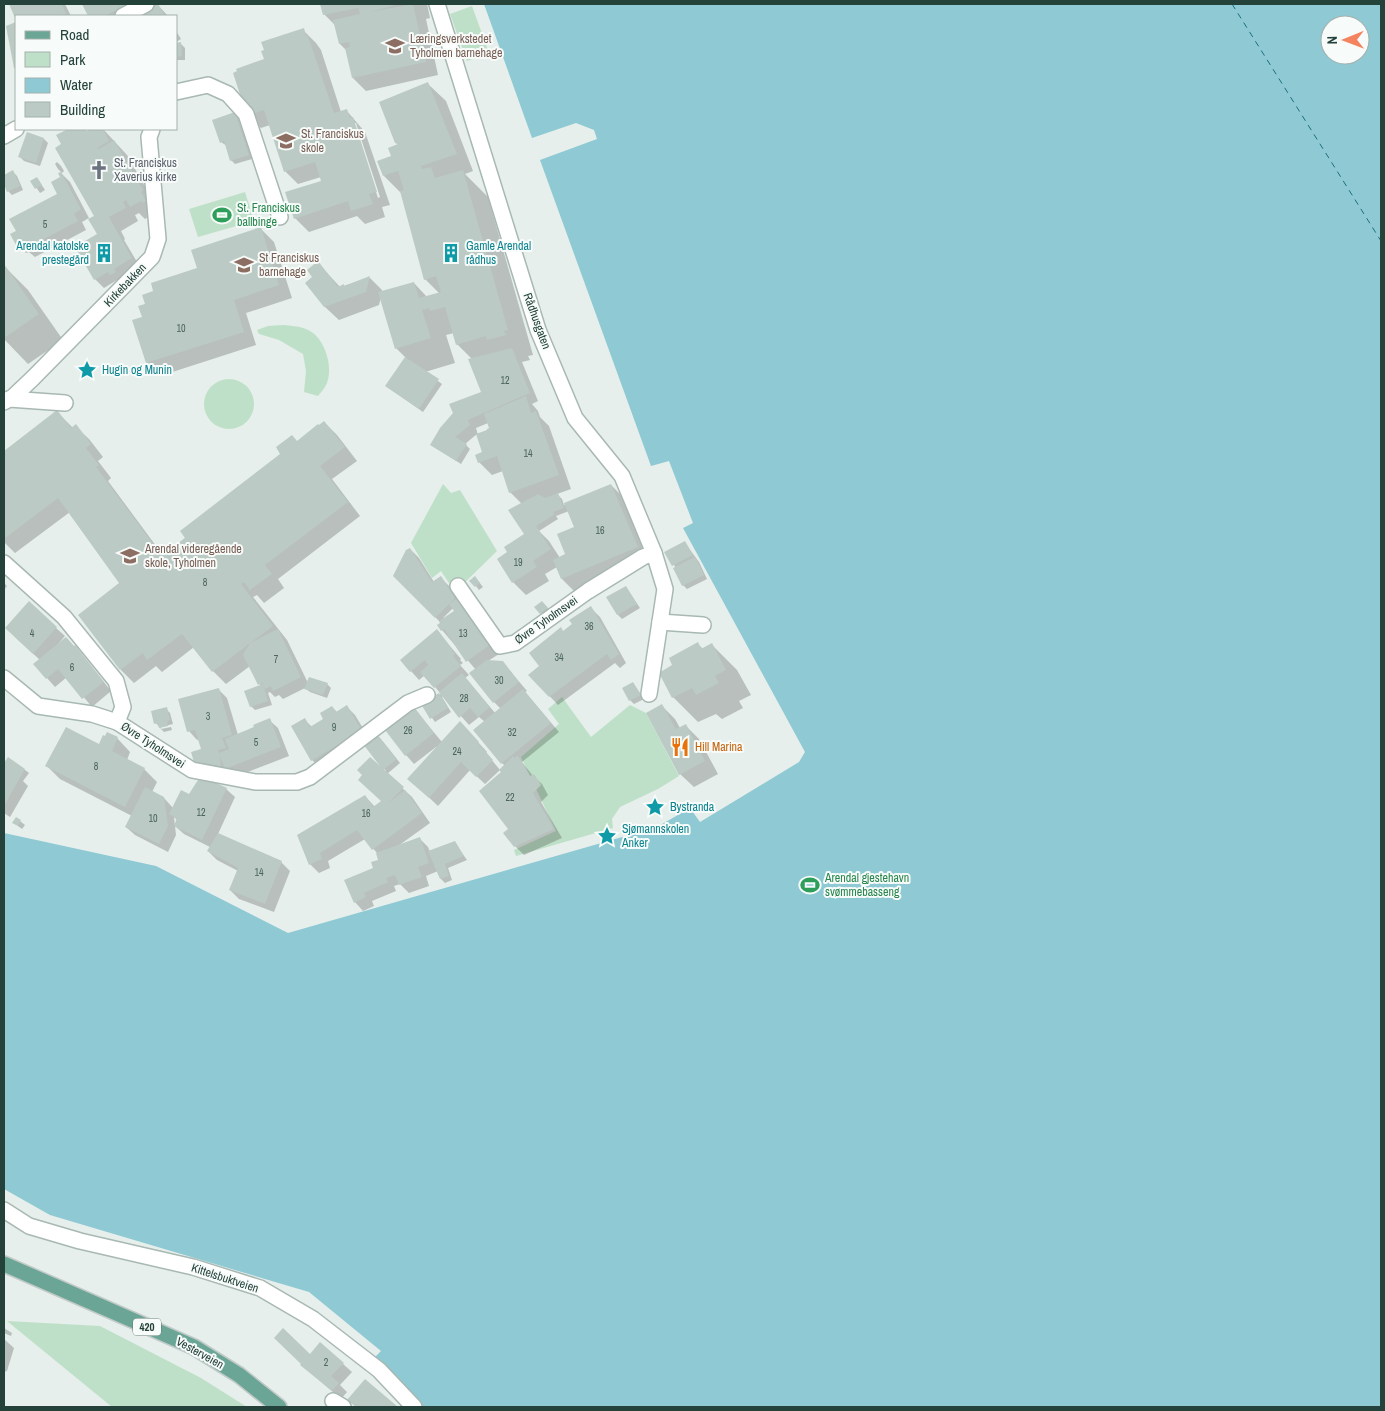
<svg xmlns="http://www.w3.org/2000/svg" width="1385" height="1411" font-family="'Archivo Narrow',sans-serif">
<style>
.green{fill:#bfe0c8}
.water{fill:#8ec9d4;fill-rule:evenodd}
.shadow{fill:#0003;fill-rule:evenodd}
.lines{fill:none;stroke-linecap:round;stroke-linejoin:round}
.ferry{stroke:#1c6f80;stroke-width:1;stroke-dasharray:6 5;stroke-linecap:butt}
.building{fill:#bbcac4}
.street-casing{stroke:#a8b8b2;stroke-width:18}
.primary-casing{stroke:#c2cac8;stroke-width:18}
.street{stroke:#fff;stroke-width:15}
.primary{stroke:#6aa596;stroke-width:15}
.labels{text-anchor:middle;stroke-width:4;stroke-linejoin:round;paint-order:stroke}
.number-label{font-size:10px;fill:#4a645c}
.shield{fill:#f7fbf9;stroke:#637a73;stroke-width:1}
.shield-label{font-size:11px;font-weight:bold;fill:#24423a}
.education-label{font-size:12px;fill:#785e54;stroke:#f7fbf9;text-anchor:start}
.worship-label{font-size:12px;fill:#5b616d;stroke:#f7fbf9;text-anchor:start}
.leisure-label{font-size:12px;fill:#27864d;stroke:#f7fbf9;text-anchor:start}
.culture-label{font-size:12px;fill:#0d838f;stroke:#f7fbf9;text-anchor:start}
.street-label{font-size:12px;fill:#24423a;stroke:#f7fbf9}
.food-label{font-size:12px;fill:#c56008;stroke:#f7fbf9;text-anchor:start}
</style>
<rect width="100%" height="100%" fill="#e6efeb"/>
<g class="green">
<polygon points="472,6 489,53 467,61 450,14"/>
<polygon points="245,192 254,221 198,237 189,209"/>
<path d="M283 325C293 326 304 326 313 333 326 343 333 368 327 383 325 388 321 392 318 396L304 392 306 371 303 354 279 340 259 334 257 330 268 326Z"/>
<circle cx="229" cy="404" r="25"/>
<polygon points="443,484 451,493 460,490 497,551 455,592 441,571 432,578 411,543"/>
<polygon points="562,697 591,737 630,705 646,713 679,776 658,789 620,807 612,819 613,828 516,856 514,850 556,831 521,757 559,724 548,709"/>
<polygon points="7,1321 100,1326 201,1378 247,1407 112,1407"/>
</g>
<path class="water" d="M484 4H1381V1407H421L375 1357 381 1351 309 1292 50 1215 4 1189V833L156 866 288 933 657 827 690 808 700 822 799 762 805 752 683 528 693 523 669 461 651 466 540 160 597 139 594 130 576 123 532 138ZM1330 25H1360V55H1330Z"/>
<g class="shadow">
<polygon points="13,4 65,4 71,16 16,16 16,18 10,5"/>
<polygon points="84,4 132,4 130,16 91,16"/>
<polygon points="157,4 168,16 136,16"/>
<polygon points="321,4 427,4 430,18 426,19 438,75 366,91 353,78 347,51 340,44 336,26 324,14"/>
<path d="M303 30 316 43 321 50 341 112 346 110 365 132 390 205 382 207 385 217 365 224 357 216 309 232 295 218 322 181 321 177 298 184 285 171 270 125 261 128 248 115 266 60ZM353 123H356L380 197 378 198Z"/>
<polygon points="176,31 181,39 176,42"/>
<polygon points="176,44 181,44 185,48 185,60 176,60"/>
<path d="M428 84 446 101 473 171 465 174 488 197 533 355 528 356 530 360 522 362 538 401 532 404 538 411 540 417 549 426 571 489 557 494 562 499 564 505 611 485 624 498 650 561 575 592 562 579 557 567 545 574 549 581 526 595 513 582 499 560 509 553 526 535 522 504 510 492 503 471 492 475 479 462 484 453 477 434 465 444 470 449 461 464 432 445 483 393 472 359 457 344 454 333 446 335 455 363 425 372 442 384 423 412 386 386 406 358 396 348 381 297 379 305 339 320 325 307 307 283 314 278 318 263 340 287 370 278 382 290V293L414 283 427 297 439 293 425 279 401 193 384 176 398 145 396 142ZM488 423 490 429 478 435 476 428ZM569 511 575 528 567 554 560 558 549 541 539 531 558 519 556 516Z"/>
<polygon points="234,114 238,118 252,159 235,164 231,160 227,146 221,142"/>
<polygon points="70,129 84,129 88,132 94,129 103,129 127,155 155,204 154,214 145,219 139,213 135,215 138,221 121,231 125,239 124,240 140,267 120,283 117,280 104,288 95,279 99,235 96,217 58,136"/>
<polygon points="28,134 44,139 48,143 40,166 24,161 20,157"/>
<polygon points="57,162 61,166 64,171 62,173 58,169 55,164"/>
<polygon points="13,172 17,176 23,190 12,195 8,191 4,181 4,176"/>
<polygon points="61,173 70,182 89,218 82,222 86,230 35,257 29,252 26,253 17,245 12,235 59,195"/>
<polygon points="37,178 45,190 40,193 32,181"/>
<polygon points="261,229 274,242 292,298 246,313 256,345 160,376 147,362 144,318 198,269"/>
<polygon points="4,266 28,290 63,340 28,364 4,339"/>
<polygon points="57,412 73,428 75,426 89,439 103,457 98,461 111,478 108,481 162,554 165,555 298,442 324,422 337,435 357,461 332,479 360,516 278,579 284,588 264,603 257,595 253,597 287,640 308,683 327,684 331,688 327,698 310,692 305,688 283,699 279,695 275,697 270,692 268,693 272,705 255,710 251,706 261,686 250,666 226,684 213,671 194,647 162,672 156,666 134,683 121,670 121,583 70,512 15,553 4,542 4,452"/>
<polygon points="685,543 699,562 707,579 687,589 683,585 676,568 666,553"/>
<path d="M410 549 419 558 434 582 441 578 449 586 458 600 468 608 499 654 488 661 511 672 527 691 525 692 559 732 522 762 533 776 542 784 548 795 541 802 562 838 524 855 515 846 510 829 502 772 500 770 485 784 470 770 438 806 418 787 437 748 436 747 414 764 406 755 411 705 442 742 468 731 487 752 486 753 500 770 505 766 502 763 485 722 479 717 469 725 443 696 442 697 451 712 435 722 423 705 441 694 425 675 419 680 411 671 437 631 461 659 460 660 463 663 460 665 469 675 465 678 496 714 501 709 494 702 476 670 442 630 441 623 394 575ZM453 608 455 611 444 619 443 618Z"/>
<polygon points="479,582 483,587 479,590 476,586"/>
<polygon points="4,583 7,586 4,590"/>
<polygon points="626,587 640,608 622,619 618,615"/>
<polygon points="546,606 551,613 545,617 536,607"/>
<polygon points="591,608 600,617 626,663 620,668 615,663 558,705 530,675 541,666 564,632"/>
<polygon points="56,628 65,636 59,643 83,656 111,691 92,707 67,677 55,687 47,678 40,660 15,637"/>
<polygon points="698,644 703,649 712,645 737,670 751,695 739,701 743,708 722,719 716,714 698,722 673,697"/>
<polygon points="633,683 644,699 634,704 630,700"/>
<polygon points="218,689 227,698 238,735 269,720 278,728 289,756 235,777 204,770 195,761 203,750 200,739 197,740 189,731"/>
<polygon points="662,706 675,719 680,728 686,726 699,739 718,774 694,787 680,774"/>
<polygon points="332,707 337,712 347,707 355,715 370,740 380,738 400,763 387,774 412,797 430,823 398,846 420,839 428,847 430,852 454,842 467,860 448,868 452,880 445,883 441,879 438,871 426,876 429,886 409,893 400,884 394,886 396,891 372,901 374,906 363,911 355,902 379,860 377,853 365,839 328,861 330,868 319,873 310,864 365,796 375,807 383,802 386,771 364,743 321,768 312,760 305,720 312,727 325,719"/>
<polygon points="166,709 170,713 173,724 161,727 161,729 156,723"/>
<polygon points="171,727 172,730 164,732 161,729"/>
<path d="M117 738 130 752 127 760 144 769 157 782 152 792 164 798 173 808 190 796 226 789 235 797 218 834 281 862 290 871 274 912 239 899 230 890 238 871 217 860 208 851 210 847 184 834 175 826 176 835 168 852 135 835 126 827 132 816 60 779 47 766ZM174 817 178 821 175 826Z"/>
<polygon points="4,767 8,769 25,770 29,773 23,781 28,786 10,817 4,813"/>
<polygon points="16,818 25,825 22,829 14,823"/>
<polygon points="4,1328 12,1333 11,1336 4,1333"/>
<polygon points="4,1339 14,1348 7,1371 4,1372"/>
<polygon points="310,1356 343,1364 352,1372 340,1385 347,1392 341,1399 311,1373"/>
</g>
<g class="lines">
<polyline class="ferry" points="1232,4 1381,241"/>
</g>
<g class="building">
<polygon points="9,4 62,4 66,14 61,16 16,16 16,20"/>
<polygon points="82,4 130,4 104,16 88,16"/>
<polygon points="154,4 158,4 165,16 133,16"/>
<polygon points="320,4 399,4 370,12 413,4 426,62 352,78 345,48 350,47 349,42 339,44 333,20 360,14 358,8 323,15"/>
<polygon points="16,22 16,68 14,68 6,26"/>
<polygon points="304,28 306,36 308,36 334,113 347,109 350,118 353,117 377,192 369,194 373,204 351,211 348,201 294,219 285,192 321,181 315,162 284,172 264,110 247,116 233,73 237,71 236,69 264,59 261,51 264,50 261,42"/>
<polygon points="181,42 182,56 176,57 176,43"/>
<polygon points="428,82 457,154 421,166 422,169 431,167 435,178 463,170 508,330 504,331 506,335 487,340 486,336 456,345 445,307 430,311 429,308 422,310 431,338 395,349 378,292 414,282 419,298 441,292 436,276 424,280 400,191 404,190 398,171 383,176 377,161 391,156 388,148 398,144 395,143 379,102"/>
<polygon points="235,112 249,155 230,161 224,141 220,143 212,120"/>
<polygon points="68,129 83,129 87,131 91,129 103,129 109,141 97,148 99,149 114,140 143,190 141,192 146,201 142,203 141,201 130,207 126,200 123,202 126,208 109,217 132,258 114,269 116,272 110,275 108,272 94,280 75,247 97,234 88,219 94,216 55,148 61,144 56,135"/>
<polygon points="27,132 44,138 36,163 18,157"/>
<polygon points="13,170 20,186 7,192 4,184 4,175"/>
<polygon points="61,172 81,209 74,214 78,221 25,249 22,243 16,245 10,234 16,231 9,219 57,194 51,182 60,177 58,173"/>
<polygon points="37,177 42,185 35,189 30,181"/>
<polygon points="261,227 279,285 234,300 244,332 146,363 132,320 142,317 138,306 145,304 142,295 153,291 151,283 197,268 191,250"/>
<polygon points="318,261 338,287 344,284 344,286 370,276 366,292 324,307 305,283 312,277 307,270"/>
<polygon points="4,264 39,314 4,338"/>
<polygon points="512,348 530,393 468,420 470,425 455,437 467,444 456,461 430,445 440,428 453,413 449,404 481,392 468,359"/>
<polygon points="405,357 439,379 419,409 385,386"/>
<polygon points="526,396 531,413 536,411 559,475 509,493 497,456 478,463 475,455 482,452 476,434 487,430 487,429 489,428 484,414"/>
<polygon points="57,410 71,428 76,424 91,444 86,448 99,465 96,467 154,545 161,553 163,551 165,553 185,538 180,531 280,454 276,447 292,435 297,441 318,424 319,425 324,421 345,447 320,466 348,502 265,565 272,574 250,590 244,582 241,584 273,626 212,672 182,634 147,660 143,653 120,670 78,615 119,583 58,498 4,539 4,451"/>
<polygon points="611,484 638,547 561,579 553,560 565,554 557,534 574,527 564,503"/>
<polygon points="558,493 564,508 553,512 555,514 536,526 551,549 533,561 537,567 512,583 497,559 507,552 504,547 524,534 508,510 538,494 545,498"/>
<polygon points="685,541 693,555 672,566 664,552"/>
<polygon points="410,548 432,582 441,576 455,598 435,618 393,576 406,550"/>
<polygon points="695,557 704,575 682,586 673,568"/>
<polygon points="475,576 480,583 475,587 469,581"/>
<polygon points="626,586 637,604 617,615 606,597"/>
<polygon points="459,597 491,644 466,662 444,629 441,631 437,625 440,623 439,621 454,611 449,604"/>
<polygon points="29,601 57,627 33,654 5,628"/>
<polygon points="542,601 548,608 540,614 534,607"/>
<polygon points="591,606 619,654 611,660 607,654 549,697 528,675 539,666 529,653 561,627 563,631 572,624 569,620"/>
<polygon points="278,629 301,677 273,691 271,686 265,689 262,682 262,683 258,685 243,655 250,643"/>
<polygon points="437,629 453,650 452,651 455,654 453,656 461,666 434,688 420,672 428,665 425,660 410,672 400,660"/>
<polygon points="66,637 74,646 75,645 104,682 82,699 58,669 46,679 33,664"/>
<polygon points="698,642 701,649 712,643 726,670 715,676 719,683 696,695 692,688 672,698 659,673 672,665 669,658"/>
<polygon points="487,660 503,661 519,682 493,703 469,673"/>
<polygon points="462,673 490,707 478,717 470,708 459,718 439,692"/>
<polygon points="309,677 328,683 323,695 304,689"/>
<polygon points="633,682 641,695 629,701 622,688"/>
<polygon points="263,684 268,701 250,707 244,691"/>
<polygon points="219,688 232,735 222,738 226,748 218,750 219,753 229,749 225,739 254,727 253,725 270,718 281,747 225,769 220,756 221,768 194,762 191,752 201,749 195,730 187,732 178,699"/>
<polygon points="523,689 551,723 501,764 473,730"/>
<polygon points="439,693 448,708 430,719 421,704"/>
<polygon points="411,703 434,733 405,756 382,726"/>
<polygon points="662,704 676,729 686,724 705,761 679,775 646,713"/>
<polygon points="347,705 362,731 311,761 291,726 305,718 310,727 323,719 320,713 332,706 336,712"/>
<polygon points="167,707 170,720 167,721 168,726 159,728 158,723 154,724 151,711"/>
<polygon points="460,721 479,742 478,743 493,760 476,777 461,762 429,798 407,779"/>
<polygon points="66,727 99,744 103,735 105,736 107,732 118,737 112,751 145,768 125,807 45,766"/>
<polygon points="376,733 397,759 383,770 363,744"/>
<polygon points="513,756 514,758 518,756 530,776 534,774 541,785 533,793 554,829 514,847 503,833 508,829 479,791 501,772 499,770"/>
<polygon points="8,757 25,769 4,806 4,763"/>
<polygon points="370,757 404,787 388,803 405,790 422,813 372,850 357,830 320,853 322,859 309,865 297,835 365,795 373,807 381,801 358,780 362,775 357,770"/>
<polygon points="198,780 214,782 227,788 202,840 174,826 177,818 169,814 181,790 189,794"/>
<polygon points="145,787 164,797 168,826 159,844 125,827"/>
<polygon points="16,817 21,820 18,826 12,823"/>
<polygon points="218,833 282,861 265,904 229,890 238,868 207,851"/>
<polygon points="420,837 429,863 418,867 422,877 399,885 395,875 386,878 388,882 364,893 366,897 354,903 344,880 373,868 371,862 378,860 376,853"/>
<polygon points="455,841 464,856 445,864 449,876 440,879 428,851"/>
<polygon points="283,1328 310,1354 320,1342 344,1363 331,1376 339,1383 332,1391 300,1365 301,1364 274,1338"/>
<polygon points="365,1379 398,1407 356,1407 347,1400"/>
</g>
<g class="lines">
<g class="street-casing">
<g id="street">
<polyline points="437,4 538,330 575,418 622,476 654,553 665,589 649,694"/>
<polyline points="123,16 146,4"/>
<polyline points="176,92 208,85 228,94 246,114 280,217"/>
<polyline points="4,136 16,129"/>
<polyline points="9,399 65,403"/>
<polyline points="4,402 13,397 33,378 152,257 158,239 149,137 152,129"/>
<polyline points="4,563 64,617 116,681 123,707 117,722 192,770 255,782 297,782 310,777 408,703 427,695"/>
<polyline points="458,586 500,646 515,643 588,591 643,557 654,553"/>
<polyline points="660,622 703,625"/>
<polyline points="4,678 38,706 92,714 117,722"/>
<polyline points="4,1210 29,1226 80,1241 193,1267 260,1288 313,1319 379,1370 414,1407"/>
<polyline points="333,1401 343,1407"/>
</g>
</g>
<g class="primary-casing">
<polyline id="primary" points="4,1264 194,1347 239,1375 279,1407"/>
</g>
<use href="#street" class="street"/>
<use href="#primary" class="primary"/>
</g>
<defs>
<g id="school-bare" transform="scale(1.5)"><path d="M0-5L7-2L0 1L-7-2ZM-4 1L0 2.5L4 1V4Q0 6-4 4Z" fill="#8d6e63" stroke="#f7fbf9" stroke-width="2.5" paint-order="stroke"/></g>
<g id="church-bare" transform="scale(1.5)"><path d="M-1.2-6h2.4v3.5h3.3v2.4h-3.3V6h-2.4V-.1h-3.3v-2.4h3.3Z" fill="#6b7280" stroke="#f7fbf9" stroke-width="2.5" paint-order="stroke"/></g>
<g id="stadium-bare" transform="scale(1.5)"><path d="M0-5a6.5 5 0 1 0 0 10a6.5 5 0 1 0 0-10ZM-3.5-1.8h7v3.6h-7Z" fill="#2e9e5b" stroke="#f7fbf9" stroke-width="2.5" paint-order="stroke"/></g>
<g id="building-bare" transform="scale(1.5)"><path d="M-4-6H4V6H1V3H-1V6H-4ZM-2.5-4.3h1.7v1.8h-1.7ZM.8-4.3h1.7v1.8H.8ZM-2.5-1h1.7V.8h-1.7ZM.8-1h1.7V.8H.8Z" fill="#0f9aa8" stroke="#f7fbf9" stroke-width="2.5" paint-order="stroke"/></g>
<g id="sight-bare" transform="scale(1.5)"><path d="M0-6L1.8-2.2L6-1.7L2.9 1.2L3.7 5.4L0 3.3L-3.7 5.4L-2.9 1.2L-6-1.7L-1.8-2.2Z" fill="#0f9aa8" stroke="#f7fbf9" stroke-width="2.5" paint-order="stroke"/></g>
<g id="restaurant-bare" transform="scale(1.5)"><path d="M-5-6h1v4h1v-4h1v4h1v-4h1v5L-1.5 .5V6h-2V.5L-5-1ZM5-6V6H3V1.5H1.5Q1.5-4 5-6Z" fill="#e8710a" stroke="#f7fbf9" stroke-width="2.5" paint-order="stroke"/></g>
</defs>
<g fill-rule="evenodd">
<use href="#school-bare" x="395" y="46"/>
<use href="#school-bare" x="286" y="141"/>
<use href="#church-bare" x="99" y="170"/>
<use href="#stadium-bare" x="222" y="215"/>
<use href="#building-bare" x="104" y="253"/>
<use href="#building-bare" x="451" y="253"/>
<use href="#school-bare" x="244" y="265"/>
<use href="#sight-bare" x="87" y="370"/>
<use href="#school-bare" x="130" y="556"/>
<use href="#restaurant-bare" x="680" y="747"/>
<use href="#sight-bare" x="655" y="807"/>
<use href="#sight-bare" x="607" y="836"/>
<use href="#stadium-bare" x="810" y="885"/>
</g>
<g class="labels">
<g class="number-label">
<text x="45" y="228">5</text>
<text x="181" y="332">10</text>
<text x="505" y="384">12</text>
<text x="528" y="457">14</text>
<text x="600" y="534">16</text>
<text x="518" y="566">19</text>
<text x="205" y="586">8</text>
<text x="589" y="630">36</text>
<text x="32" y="637">4</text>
<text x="463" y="637">13</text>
<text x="559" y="661">34</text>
<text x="276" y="663">7</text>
<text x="72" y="671">6</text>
<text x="499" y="684">30</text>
<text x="464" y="702">28</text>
<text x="208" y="720">3</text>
<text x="334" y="731">9</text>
<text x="408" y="734">26</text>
<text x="512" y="736">32</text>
<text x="256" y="746">5</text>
<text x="457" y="755">24</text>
<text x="96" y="770">8</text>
<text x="510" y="801">22</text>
<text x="201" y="816">12</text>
<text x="366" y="817">16</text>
<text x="153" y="822">10</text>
<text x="259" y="876">14</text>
<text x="326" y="1366">2</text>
</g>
<rect class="shield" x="133" y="1318.5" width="28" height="17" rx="4"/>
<g class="shield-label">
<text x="147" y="1331">420</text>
</g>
<g class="education-label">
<text x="410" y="43">Læringsverkstedet<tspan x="410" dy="14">Tyholmen barnehage</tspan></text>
<text x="301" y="138">St. Franciskus<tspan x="301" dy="14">skole</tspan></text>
<text x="259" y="262">St Franciskus<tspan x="259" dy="14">barnehage</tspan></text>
<text x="145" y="553">Arendal videregående<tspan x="145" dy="14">skole, Tyholmen</tspan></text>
</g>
<g class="worship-label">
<text x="114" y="167">St. Franciskus<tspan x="114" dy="14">Xaverius kirke</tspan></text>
</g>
<g class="leisure-label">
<text x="237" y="212">St. Franciskus<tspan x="237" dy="14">ballbinge</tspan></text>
<text x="825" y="882">Arendal gjestehavn<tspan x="825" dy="14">svømmebasseng</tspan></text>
</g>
<g class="culture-label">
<text x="89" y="250" text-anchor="end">Arendal katolske<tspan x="89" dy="14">prestegård</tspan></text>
<text x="466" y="250">Gamle Arendal<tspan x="466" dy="14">rådhus</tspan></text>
<text x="102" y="374">Hugin og Munin</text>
<text x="670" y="811">Bystranda</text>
<text x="622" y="833">Sjømannskolen<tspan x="622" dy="14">Anker</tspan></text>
</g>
<g class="street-label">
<text transform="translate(125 285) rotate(-46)" y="4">Kirkebakken</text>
<text transform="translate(537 321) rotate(70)" y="4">Rådhusgaten</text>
<text transform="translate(546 620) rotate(-35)" y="4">Øvre Tyholmsvei</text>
<text transform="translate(153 745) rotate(33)" y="4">Øvre Tyholmsvei</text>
<text transform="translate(225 1278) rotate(18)" y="4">Kittelsbuktveien</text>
<text transform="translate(200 1353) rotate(29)" y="4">Vesterveien</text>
</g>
<g class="food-label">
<text x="695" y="751">Hill Marina</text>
</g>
</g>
<rect width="1385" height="1411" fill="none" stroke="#24423a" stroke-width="10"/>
<rect x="15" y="15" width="162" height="115" fill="#f7fbf9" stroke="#a3b1ad"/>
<rect x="25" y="31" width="25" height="8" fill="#6aa596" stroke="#a3b1ad"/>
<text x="60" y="40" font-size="15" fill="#24423a">Road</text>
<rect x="25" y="52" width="25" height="15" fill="#bfe0c8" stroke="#a3b1ad"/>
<text x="60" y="65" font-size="15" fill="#24423a">Park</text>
<rect x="25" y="78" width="25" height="15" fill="#8ec9d4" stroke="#a3b1ad"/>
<text x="60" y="90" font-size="15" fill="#24423a">Water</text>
<rect x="25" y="102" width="25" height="15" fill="#bbcac4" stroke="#a3b1ad"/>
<text x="60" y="115" font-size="15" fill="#24423a">Building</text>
<g transform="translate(1345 40) rotate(269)"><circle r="24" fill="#f7fbf9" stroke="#a3b1ad"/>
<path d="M0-4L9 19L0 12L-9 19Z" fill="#f4845f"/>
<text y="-8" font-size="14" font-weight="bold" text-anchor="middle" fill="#24423a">N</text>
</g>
</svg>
